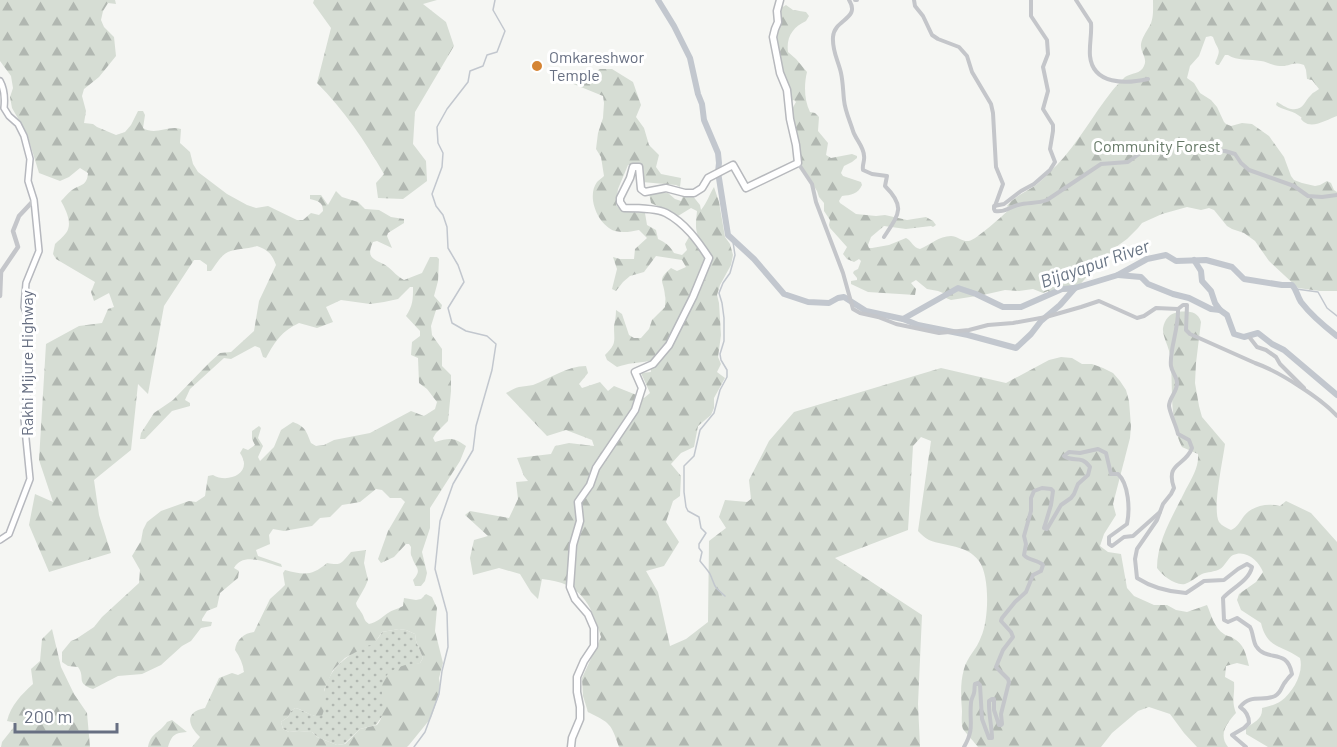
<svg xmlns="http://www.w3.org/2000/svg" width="1337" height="747" font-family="Barlow,sans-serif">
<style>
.grass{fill:url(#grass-dots)}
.forest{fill:url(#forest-firs);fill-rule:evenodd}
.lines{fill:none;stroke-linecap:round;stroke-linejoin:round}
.stream{stroke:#c2c7ce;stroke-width:1.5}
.river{stroke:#c2c7ce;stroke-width:6}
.secondary-casing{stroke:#b6b8be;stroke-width:8}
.primary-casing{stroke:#b7b9bd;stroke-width:9}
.minor{stroke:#c4c6ca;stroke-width:4}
.tertiary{stroke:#c4c6ca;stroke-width:4.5}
.secondary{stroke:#fff;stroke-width:5}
.primary{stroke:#fff;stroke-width:6}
.poi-dot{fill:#d58433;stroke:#fff;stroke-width:2}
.labels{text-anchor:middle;stroke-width:6;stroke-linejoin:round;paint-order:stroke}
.poi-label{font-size:16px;fill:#676f82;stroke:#fff;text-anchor:start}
.park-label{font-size:16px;fill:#667967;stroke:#fff}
.street-label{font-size:16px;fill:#676f82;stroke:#fff}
.water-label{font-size:18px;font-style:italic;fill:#697585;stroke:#fff}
</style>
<defs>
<pattern id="grass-dots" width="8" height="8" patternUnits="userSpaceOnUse" patternTransform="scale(1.5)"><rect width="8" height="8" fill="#d6ddd4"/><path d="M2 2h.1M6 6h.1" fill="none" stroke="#b1b7b1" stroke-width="1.8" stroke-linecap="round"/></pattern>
<pattern id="forest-firs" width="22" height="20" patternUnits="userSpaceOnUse" patternTransform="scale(1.5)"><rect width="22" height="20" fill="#d6ddd4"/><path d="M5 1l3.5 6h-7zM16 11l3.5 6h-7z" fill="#b1b7b1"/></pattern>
</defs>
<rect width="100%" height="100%" fill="#f5f6f3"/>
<path class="grass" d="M399 629 406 630 415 634 416 641 423 658 420 663 412 665 383 700V715L376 725 360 729 344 744 337 745 317 737 312 732 299 731 289 732 283 729 281 722 288 717 291 711 295 708C305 710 311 718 322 715 323 707 322 699 324 692 329 670 343 659 360 649 373 642 374 646 382 632Z"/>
<g class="forest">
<path d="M0 0H115L116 4 108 3 103 11 101 20 104 27 114 37 116 56 99 77 84 89 82 96 86 111 84 123 93 124 97 127 116 135 125 132 131 125 138 111H143L145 115 143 128C156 136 167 125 181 129L180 143 190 152 193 164 198 172 227 194 247 205 256 208 268 206 297 220H303L311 213 319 215 323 211C323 202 318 201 310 199V195H321L328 205 336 191 342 197 358 202 365 209 379 210 391 217 404 219V223L388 233 387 236 392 248 377 241 373 242C364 261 378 259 388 267 394 272 397 276 404 280L422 273 430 257H437L439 259 438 281 434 296 442 305 441 309 436 310 431 326 432 335 442 349V366L451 375V391L448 421 436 433 433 438 435 442C450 438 453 437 466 446L460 461 430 508V528L422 552 427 573 425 581 421 586H415L413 580C423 569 415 568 412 557 410 554 411 551 411 547L409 544H406L394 557 381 563 378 559 388 531 405 502 401 498H390L382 490 376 489 360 502 342 505 330 517 320 518 312 526 284 531 273 529 269 535 270 544 256 550 258 556 281 564 282 567C267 563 243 551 234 568L239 571 238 578 220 593 217 607 207 611 202 619V621L212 622 211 626 201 628 191 641 182 646 161 665 142 674 118 676 93 689C75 683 86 678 78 667L68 666 62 662V652L71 641 76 639 94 627 102 617 139 583 140 570 132 556 141 541 143 530 147 522 161 511 189 501 196 502 205 496 208 476 213 475C228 484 254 473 240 453L243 448 248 450 255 445 252 439V431L259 426 261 428 258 438 263 446 258 457 260 461 274 447 281 430 293 422C306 427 306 431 311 443L316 446 324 445 334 440 370 433 411 411 424 416 435 409 437 402 427 389 419 383 418 358 411 355 412 342 420 336V331L406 316C413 305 413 300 413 287H410L398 299 384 302 370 304 341 300 326 307 333 322 317 328 299 323C281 332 276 340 266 358L263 357 260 348 255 346 231 359 224 358 190 389 185 400 190 403V406L172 411 145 439H140L141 433 154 413 173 400 210 362 220 353 231 352 254 331 259 301 276 265C272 254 268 250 257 246 247 249 235 249 228 252 220 256 216 265 211 271H207V265L200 260H194L164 306 148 394 138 384 131 450 94 480 99 515 111 553 49 572 29 525 35 494 53 502 39 460 46 344 79 326 102 323 108 309 114 307 109 293 94 301 91 292 95 282 56 259 53 254 55 244C58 241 63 237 66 233 73 224 66 210 61 201 64 198 68 193 72 190 81 184 87 186 88 173L80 168 69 177 60 181 39 173 27 134 12 108 10 97 13 88 11 76 0 61Z"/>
<path d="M314 0H437L423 4 446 22 454 46 415 112 413 144 426 161 427 181 403 199 378 198 376 183 384 174C365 141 344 110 317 83L331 28 313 3Z"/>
<path d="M1153 0H1337V116C1328 119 1313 129 1304 122 1297 116 1306 120 1298 115 1291 110 1282 110 1276 105L1277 102C1281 104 1286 108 1291 109 1304 111 1304 101 1311 95 1313 92 1317 91 1319 89L1312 80 1307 79 1306 70 1304 65C1291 61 1291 67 1280 66 1273 66 1268 62 1261 61 1250 59 1237 61 1228 55H1225L1219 65H1217L1215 63C1222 47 1218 52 1213 37L1211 36 1206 37 1199 56 1190 66 1187 78 1194 83 1200 93 1211 100 1217 107 1224 122 1226 124 1231 126 1242 123 1252 124 1269 136 1284 157 1291 176 1294 180 1302 183 1315 186 1320 185 1327 181 1331 183 1334 190 1337 192V291H1320L1298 288 1269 261 1255 241 1244 233 1232 229 1227 226 1214 210 1209 208 1201 210 1187 207 1162 214 1142 223 1138 228 1127 239 1116 247 1091 272 1077 288 1070 292H1060L1051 295 1048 291 1043 293 1033 289 1019 291 1005 290 983 295 951 300 946 298 943 293 938 291 927 289 916 280 911 283 916 289 915 295 868 292 851 284V281L857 280V278L853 273 854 271 858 269 861 261 859 259 854 262 847 259 843 254 847 247 830 228 829 225 830 220 824 211V203L819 197 817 191 800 164 791 111 796 102 794 100 791 101 790 99 776 40 781 8 786 5 793 10 806 12 809 16 806 21C793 27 786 37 788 52L796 59 807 72C804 84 804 100 810 112L815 113 819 117 818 131 828 143 826 155 831 158 852 154 857 156V158L852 162 844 166 841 173 843 176 861 182 862 185C858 194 851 195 842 196L839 201 840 203 856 214 876 216 885 215 907 220 926 217 933 221 936 225 933 227 931 226 906 229 884 226 871 237 868 245 869 248H872L889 245 906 238C912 241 913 248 920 249 930 245 939 236 951 236 957 236 962 242 969 241 976 240 1003 215 1010 209L1007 206C1014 197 1023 193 1033 187 1041 182 1049 172 1057 165 1078 143 1093 115 1112 91 1116 86 1121 81 1125 77 1131 73 1141 74 1144 66 1148 58 1140 52 1141 44 1142 38 1146 32 1149 27 1154 19 1153 9 1153 0Z"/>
<path d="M600 69H612L633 82 641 105 636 117 644 128 649 145 659 155 656 167 661 174 681 178 680 187 676 185 642 182 643 168 639 163 628 165 618 189 616 205 622 211 645 213 647 225 656 230 658 239C665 242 670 246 674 253L682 255 687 250 685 244 689 237 694 243 701 241C694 231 696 223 697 211L691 208 678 216C669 214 661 207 651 203L649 193H668L675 199 681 201 683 196 692 195 700 205 701 210C707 203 709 195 714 187L719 202 725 237 730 244 733 255 731 265 720 285 717 295 719 303 721 335 718 357 721 364 717 372 725 378 714 398V408L711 415 698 426 694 447 681 453 671 464 681 476 680 496 673 501 666 522 679 542 664 566 646 571 658 592 670 646 686 639 708 622 709 541 726 528 719 517 725 500 747 502 751 499 749 480 769 441 794 412 941 368 1006 383 1049 360 1061 357 1072 358 1082 364H1092L1103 368 1113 373 1120 381 1126 390 1129 401 1131 426 1130 438 1113 504 1116 515 1104 534 1100 546 1108 552 1121 554 1127 588 1134 596 1154 605H1167L1176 610 1187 612 1207 605C1211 614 1214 628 1224 634 1226 636 1230 636 1233 638 1244 644 1246 654 1249 666L1237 663 1226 666 1225 677 1234 682C1235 696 1231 700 1236 713 1227 723 1218 734 1228 747H1197L1184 733 1170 714 1149 707 1138 711 1112 733 1101 747H978C975 743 965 732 963 729 961 724 962 716 962 711 961 697 960 683 964 669 967 657 977 649 981 637 989 620 990 576 979 561 966 544 946 547 929 540 925 538 921 534 918 531L931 441 921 437 913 446 908 530 835 558 922 615 918 704 920 747H619C611 723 610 723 588 712L583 696 582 678 601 637C590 602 581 583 542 579L538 599 531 592 520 574 499 568 473 575 470 558 474 540 488 536 465 515 470 511 509 518 518 499 516 482 528 481 524 476 517 458 551 454 555 446 569 443 594 446 592 440 566 430 547 436 506 393C510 391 515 388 519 387 524 386 529 386 533 385 551 378 567 366 586 366L588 373 579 384 582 388 600 382 608 391 614 386 644 398 650 393 641 373 651 372 649 361C638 363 628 363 617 367L607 360 605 355C617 343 614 342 614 326 615 321 616 316 616 310L622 314 629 335 634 338H641L649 329 652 320 665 307C665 303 666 299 665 296 664 280 656 281 671 268L677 271 686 267 682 260 656 256 644 272 630 276 623 282 616 291 612 289 617 269 613 257 620 259H634L635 249 647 238 639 230C630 232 623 233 615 231 598 225 586 197 597 182 599 180 602 178 604 176L601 157 596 149 598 133 603 118 604 103 603 96 571 83 590 75Z"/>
<path d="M1178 312C1188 311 1198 311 1201 322L1196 363 1195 383 1199 406 1202 417 1225 444C1223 460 1212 509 1219 522 1222 526 1227 528 1231 530 1238 527 1240 521 1244 516 1253 505 1268 503 1280 506L1286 501 1311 513 1337 542V747H1268L1246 734V728C1254 722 1263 719 1262 708 1268 706 1276 705 1281 701 1293 692 1304 673 1300 658 1282 645 1267 649 1261 623L1241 610 1237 600 1239 594 1256 582 1263 572C1259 561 1246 549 1233 555 1228 558 1225 566 1220 569 1215 572 1207 572 1202 574 1196 577 1191 582 1185 584 1175 586 1162 575 1157 568 1157 540 1174 514 1186 489 1192 478 1199 467 1198 454L1182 447C1168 418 1174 385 1170 355 1169 347 1162 335 1163 328 1165 319 1169 314 1178 312Z"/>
<path d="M366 550 364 563 368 580 365 587 356 603C357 608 359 608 361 612 365 617 363 620 369 624 377 622 381 618 388 613 392 610 398 609 403 606L404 598 416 600 421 599 426 594 432 597 437 608 435 631 443 663 439 678 440 685 439 695 431 718 409 745 407 747H192L200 737C188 726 184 712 205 708L219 678 232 673 238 675 244 672C243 664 240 657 235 650 236 640 244 633 254 632L270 599 281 589 285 585 283 573 285 570C304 575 312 576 327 563 342 566 341 563 351 552ZM399 629 406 630 415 634 416 641 423 658 420 663C414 664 407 664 402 666 365 679 394 705 377 725L360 729 345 744 337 745 317 737 312 732 299 731 289 732 283 729 281 722 288 717 291 711 295 708C305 710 311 718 322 716L324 710V690L333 670 345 658 367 646 374 644 382 632Z"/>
<path d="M52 629 61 667 74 694 87 713 90 747H1L2 742 17 723 7 721C11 705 21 695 33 684L31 669 40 661 42 639Z"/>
<path d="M172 720 187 732C174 733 172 735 168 747H148C151 732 160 733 167 722Z"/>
</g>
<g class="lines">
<g class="stream">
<polyline points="1296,289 1318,292 1327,308 1337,316"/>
<path d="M725 596C712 585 716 587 710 574 707 569 703 565 700 561L702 552 699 548V544L706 533 701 528 699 517 688 511 686 507 684 492V466L694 456 700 430 714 413 720 390 727 377V370L721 360 720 354 724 341V318L722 303 719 293 723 283 730 273 735 255 733 242 728 235"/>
<polyline points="414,747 425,732 439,694 442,671 448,647 447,613 435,569 440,521 453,484 473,450 476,426 492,370 496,344 487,336 466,331 452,323 448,308 464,282 458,265 448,248 447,227 443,215 436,206 432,194 442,167 443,153 438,143 437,127 447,109 468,82 470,71 483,66 487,55 497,52 505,31 493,10 495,0"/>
</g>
<g class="river">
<path d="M658 0 674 26 690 58 698 94 702 104 704 120 718 153 719 163 718 172 728 235 754 259 784 294 808 302 829 303 838 298 844 297 866 311 903 319 958 288 976 294 1003 307H1021L1062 289 1075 288 1118 275 1147 259 1166 255 1176 261 1206 260 1232 267 1244 279 1282 285H1292C1297 290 1297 296 1301 302 1311 315 1324 326 1337 336"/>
<polyline points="1194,260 1201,271 1202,281 1211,291 1215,303 1220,310 1227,315 1234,334 1244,337 1258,333 1272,344 1284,350 1337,395"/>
<polyline points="1118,275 1141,277 1148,284 1173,294 1189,298 1211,309 1220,310"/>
<polyline points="903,319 918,325 968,335 1016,348 1031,334 1041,321 1060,305 1075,288"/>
</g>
<g class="secondary-casing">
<path id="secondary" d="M0 81C5 90 5 99 4 108L9 116 18 124 24 136 30 159 28 181 34 200 39 251 26 283 24 307 30 322 28 389 24 419 30 479 9 534 0 540"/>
</g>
<g class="primary-casing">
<path id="primary" d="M571 747 572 738 580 719V707L577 692V677L584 661 594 646V628L588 614 575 599 570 587 573 545 580 521 578 502 590 485 596 468 635 410 642 388 635 372 653 364 669 345 693 297 709 258C698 241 685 223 666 213 656 208 636 208 624 208L620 202V198L630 178 633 167H639L641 189 645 192 666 188 685 193H694L702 188 708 178 733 165 746 188 798 163 796 145 790 119 787 90 780 73 773 37 775 29 778 22 777 11 780 0"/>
</g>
<g class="minor">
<path d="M849 0C861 19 834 19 833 37 832 51 838 60 841 73 843 82 843 91 844 100 845 111 850 121 853 131 856 140 864 147 864 156 865 161 862 164 863 170L872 174 887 176 885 186C906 207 899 214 884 237"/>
<polyline points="855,0 857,0"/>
<polyline points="914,0 915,6 923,16 932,35 938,39 959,47 967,56 972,72 991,104 993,113 996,167 1003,184 995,206"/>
<path d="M1031 0V16L1047 40 1048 54 1043 67 1048 91 1043 109 1053 125V131L1050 149 1055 162 1050 170 1034 184 1021 191 1004 204 994 206V209L995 211C1005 213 1009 207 1018 205 1028 202 1037 204 1047 200L1101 164 1128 162 1150 146 1164 149 1177 146H1185L1195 150 1225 151 1235 154 1241 163 1249 170 1294 186 1308 196 1322 197 1337 195"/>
<path d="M1076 0 1091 23C1092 34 1089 45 1090 56 1093 85 1126 84 1148 79"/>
<path d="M798 163 812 184 816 202 843 273 853 309 860 313 878 317 896 324 939 333 969 330 988 325 1013 323 1046 317 1081 307 1099 301 1137 318 1144 316 1156 308 1178 309 1183 305H1187L1186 330 1190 334 1255 363C1278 371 1321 398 1337 416"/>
<path d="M1178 309C1179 328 1169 351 1171 366 1172 373 1178 378 1177 384 1177 392 1169 398 1169 406 1170 414 1176 425 1178 434L1189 440 1192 448C1185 467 1165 462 1174 488L1171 494 1163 504 1157 520 1137 549 1135 559 1137 578C1151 587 1169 592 1186 593L1204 581 1224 580 1238 569 1247 564 1252 567C1249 581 1232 588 1223 598L1224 620 1228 622 1237 618 1250 627C1253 632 1253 641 1256 646 1267 663 1287 647 1292 674 1290 676 1288 678 1286 681 1281 686 1282 692 1275 696 1263 702 1251 693 1240 707 1246 711 1249 716 1249 723L1244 728 1232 735 1246 747"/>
<polyline points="1250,338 1257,347 1266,350 1276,357 1280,364 1304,388"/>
<path d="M964 747C975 728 969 722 971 703 971 699 973 697 974 693 975 690 974 687 975 684L978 683 980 685 982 719 989 738H992C992 728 989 716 989 705V701L992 699H994V710L999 725H1001L1002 724 1001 714 1009 682 1008 679 996 667 1003 650 1013 637 1011 632 1001 621 1002 618 1015 602 1026 592 1033 575 1041 571 1043 565C1037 559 1029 561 1024 555L1026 544 1024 536 1031 511V498L1034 491 1042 488 1051 489 1053 491 1051 505 1045 525 1044 528 1047 529 1061 505 1071 498 1074 494 1078 484 1088 475 1090 467C1081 454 1074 463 1064 456L1069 452 1080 453 1098 449 1106 453 1111 474H1118C1129 484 1130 510 1127 524L1109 537V544L1112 546 1124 537 1133 536 1160 512"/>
</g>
<polyline class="tertiary" points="0,296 1,272 18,247 13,231 19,216 34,200"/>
<use href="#secondary" class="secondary"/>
<use href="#primary" class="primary"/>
</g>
<circle class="poi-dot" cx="537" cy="66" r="6"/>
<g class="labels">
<g class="poi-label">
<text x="549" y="63">Omkareshwor<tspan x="549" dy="18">Temple</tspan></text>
</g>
<g class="park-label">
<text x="1157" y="152">Community Forest</text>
</g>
<g class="street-label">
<text transform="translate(27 363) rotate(-90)" y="6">Rakhi Mijure Highway</text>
</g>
<g class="water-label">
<text transform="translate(1095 264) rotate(-19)" y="6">Bijayapur River</text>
</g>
</g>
<path d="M15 723v9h102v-9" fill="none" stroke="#676f82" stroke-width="3"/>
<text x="24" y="723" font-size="18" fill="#676f82" stroke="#ffffff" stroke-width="4.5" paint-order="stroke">200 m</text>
</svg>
